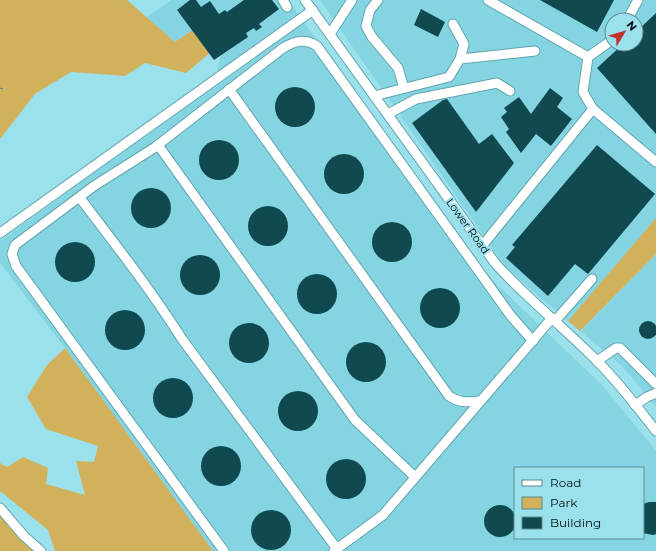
<svg xmlns="http://www.w3.org/2000/svg" width="656" height="551" font-family="Montserrat,sans-serif">
<style>
.built{fill:#84d5e1;fill-rule:evenodd}
.green{fill:#d2b15c}
.building{fill:#104950}
.lines{fill:none;stroke-linecap:round;stroke-linejoin:round}
.minor-casing{stroke:#60a5af;stroke-width:11}
.path{stroke:#548188;stroke-width:1;stroke-dasharray:3 2;stroke-linecap:butt}
.minor{stroke:#fff;stroke-width:9}
.labels{text-anchor:middle;stroke-width:4;stroke-linejoin:round;paint-order:stroke}
.street-label{font-size:11px;fill:#001013;stroke:#9be1ec}
</style>
<rect width="100%" height="100%" fill="#9be1ec"/>
<g class="built">
<path d="M171 0H288L486 274 602 385 656 451V551H213L65 348 0 263V241L215 85 223 42 206 20 175 42 147 17ZM515 468H643V538H515Z"/>
<path d="M320 0H656V218L568 321 581 331 656 254V407L623 367 510 272 493 249ZM612 20H636V44H612Z"/>
</g>
<g class="green">
<polygon points="0,0 127,0 175,42 207,20 223,42 186,73 145,63 125,76 71,72 35,94 0,139"/>
<polygon points="656,218 656,254 580,331 568,321"/>
<polygon points="65,348 213,551 55,551 48,530 0,491 0,463 7,467 23,457 48,468 46,484 85,495 76,461 94,462 98,446 46,429 27,397 47,365"/>
<polygon points="0,514 34,551 0,551"/>
</g>
<g class="building">
<polygon points="190,0 196,0 201,7 210,1 219,14 225,10 227,12 244,0 272,0 279,9 259,24 262,27 256,31 254,28 246,33 248,37 214,60 177,10"/>
<polygon points="540,0 614,0 597,32"/>
<polygon points="421,9 445,22 438,37 414,25"/>
<polygon points="656,13 656,134 597,68 623,44 636,44 636,32"/>
<circle cx="295" cy="107" r="20"/>
<polygon points="550,88 563,98 557,107 572,119 551,146 536,134 521,153 506,132 509,129 501,117 507,112 504,108 519,97 531,114"/>
<polygon points="447,99 479,144 492,134 514,163 476,212 412,123 443,100"/>
<circle cx="219" cy="160" r="20"/>
<polygon points="597,145 655,194 588,274 575,264 548,296 506,258 515,247 512,245"/>
<circle cx="344" cy="174" r="20"/>
<circle cx="151" cy="208" r="20"/>
<circle cx="268" cy="226" r="20"/>
<circle cx="392" cy="242" r="20"/>
<circle cx="75" cy="262" r="20"/>
<circle cx="200" cy="275" r="20"/>
<circle cx="317" cy="294" r="20"/>
<circle cx="440" cy="308" r="20"/>
<circle cx="125" cy="330" r="20"/>
<circle cx="648" cy="330" r="9"/>
<circle cx="249" cy="343" r="20"/>
<circle cx="366" cy="362" r="20"/>
<circle cx="173" cy="398" r="20"/>
<circle cx="298" cy="411" r="20"/>
<circle cx="221" cy="466" r="20"/>
<circle cx="346" cy="479" r="20"/>
<polygon points="649,502 656,502 656,534 653,535 643,533 643,504"/>
<circle cx="500" cy="521" r="16"/>
<circle cx="271" cy="530" r="20"/>
</g>
<g class="lines">
<g class="minor-casing">
<g id="minor">
<polyline points="283,0 287,7"/>
<path d="M305 0 495 263C527 299 566 329 599 363 620 384 638 408 656 431"/>
<polyline points="378,0 370,10 366,26 372,37 398,68 404,88"/>
<polyline points="488,0 588,57"/>
<polyline points="627,20 638,0"/>
<polyline points="453,24 464,44 460,59"/>
<polyline points="330,34 352,0"/>
<polyline points="612,40 588,57 583,92 593,109 656,162"/>
<path d="M229 89 449 396C459 403 467 402 479 401"/>
<polyline points="374,96 449,77 460,59 535,51"/>
<polyline points="388,114 416,99 497,83 510,91"/>
<polyline points="158,145 355,420 415,477"/>
<path d="M80 198C115 244 151 290 182 339L337 549"/>
<polyline points="0,233 313,10"/>
<polyline points="482,246 593,109"/>
<polyline points="555,321 592,279"/>
<polyline points="597,361 616,348 620,348 656,384"/>
<polyline points="635,405 647,397 656,393"/>
<polyline points="0,508 24,536 41,551"/>
<path d="M224 551 16 266 12 254 15 245 94 186 154 148 283 48C295 41 305 38 317 46L511 316 533 341"/>
<polyline points="334,551 383,515 552,318"/>
</g>
</g>
<polyline class="path" points="0,88 3,89"/>
<use href="#minor" class="minor"/>
</g>
<g class="labels">
<g class="street-label">
<text transform="translate(468 226) rotate(54)" y="4">Lower Road</text>
</g>
</g>
<rect x="514" y="467" width="130" height="72" fill="#9be1ec" stroke="#5d8d95"/>
<rect x="522" y="480" width="20" height="6" fill="#ffffff" stroke="#5d8d95"/>
<text x="550" y="487" font-size="12" fill="#001013">Road</text>
<rect x="522" y="497" width="20" height="12" fill="#d2b15c" stroke="#5d8d95"/>
<text x="550" y="507" font-size="12" fill="#001013">Park</text>
<rect x="522" y="517" width="20" height="12" fill="#104950" stroke="#5d8d95"/>
<text x="550" y="527" font-size="12" fill="#001013">Building</text>
<g transform="translate(624 32) rotate(52)"><circle r="19" fill="#9be1ec" stroke="#5d8d95"/>
<path d="M0-3L7 15L0 10L-7 15Z" fill="#c03229"/>
<text y="-6" font-size="11" font-weight="bold" text-anchor="middle" fill="#001013">N</text>
</g>
</svg>
